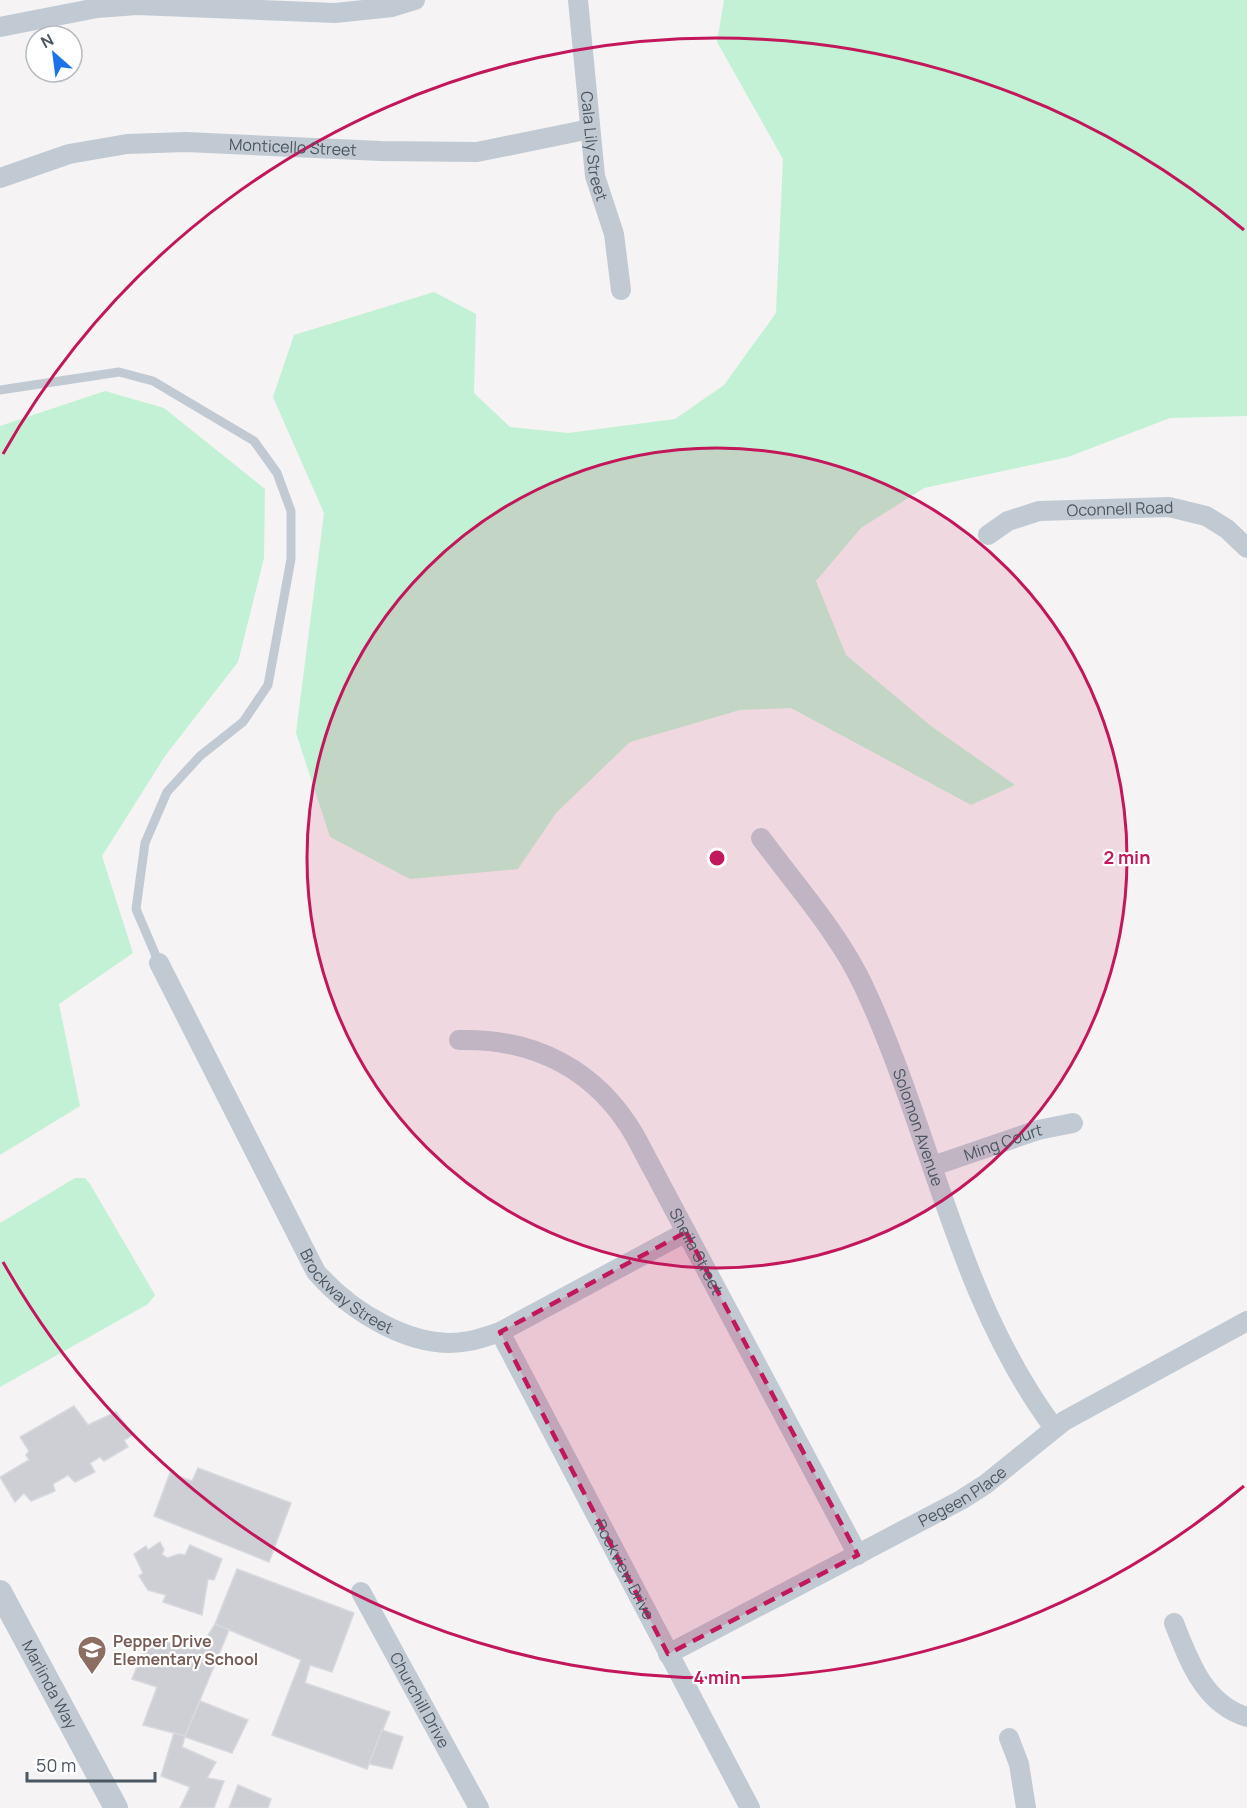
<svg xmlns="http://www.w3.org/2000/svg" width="1247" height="1808" font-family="Manrope,sans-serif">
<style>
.green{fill:#c3f1d5}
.building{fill:#cdcfd5;stroke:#d7d9de;stroke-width:1.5}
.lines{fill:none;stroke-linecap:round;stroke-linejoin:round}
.service{stroke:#c1cad2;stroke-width:9}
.minor{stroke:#c1cad2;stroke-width:20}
.tertiary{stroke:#c1cad2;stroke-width:24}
.marked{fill:#c2185b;fill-opacity:0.2;stroke:#c2185b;stroke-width:4.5;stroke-dasharray:12 8;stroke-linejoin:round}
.ring{fill:none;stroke:#c2185b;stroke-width:3}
.labels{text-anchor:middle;stroke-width:4.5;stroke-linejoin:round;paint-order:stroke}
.street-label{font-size:16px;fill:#4a5661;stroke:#fff}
.education-label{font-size:16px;font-weight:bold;fill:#785e54;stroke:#fff;text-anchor:start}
.centre{fill:#c2185b;stroke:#fff;stroke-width:3}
.ring-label{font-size:18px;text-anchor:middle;font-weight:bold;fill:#c2185b;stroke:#fff;stroke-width:4.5;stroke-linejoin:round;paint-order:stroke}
</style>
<rect width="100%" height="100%" fill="#f5f3f3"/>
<g class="green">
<polygon points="724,0 1247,0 1247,416 1170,418 1068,457 924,488 861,528 816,581 846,655 931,726 1015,785 971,805 791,708 740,710 630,742 556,813 518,869 410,879 330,837 296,733 324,513 273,397 294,335 434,292 476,314 474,393 510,427 568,433 675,419 724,385 776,313 783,159 717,42"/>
<polygon points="105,391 164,408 265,489 264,558 238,662 165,756 102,856 133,953 59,1004 80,1106 0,1155 0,426"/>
<polygon points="75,1178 85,1178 90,1184 155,1295 148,1304 0,1387 0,1223"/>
</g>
<g class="building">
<polygon points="74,1406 88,1425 116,1412 133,1435 124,1440 128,1447 104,1461 100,1457 90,1463 95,1472 75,1482 68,1475 53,1484 55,1491 31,1501 24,1493 15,1502 0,1477 29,1460 26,1455 29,1451 20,1437"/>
<polygon points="198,1468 291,1503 269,1562 154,1516 170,1473 192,1481"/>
<polygon points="160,1542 164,1550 162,1554 167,1558 179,1554 185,1555 190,1545 222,1559 214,1580 208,1579 202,1615 163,1602 166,1595 148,1590 139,1576 143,1573 134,1554 146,1546 148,1550"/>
<polygon points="237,1569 354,1613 332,1672 310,1665 305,1683 390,1712 367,1769 272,1735 301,1660 215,1624"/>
<polygon points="215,1624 229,1630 185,1736 143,1725 157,1687 132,1679 149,1638 199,1650"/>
<polygon points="200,1701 248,1720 232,1753 185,1737"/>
<polygon points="382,1730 403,1737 392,1769 369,1764"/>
<polygon points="174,1733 185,1736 182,1747 216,1762 207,1778 224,1781 214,1808 180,1808 190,1787 161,1776"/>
<polygon points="238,1785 271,1799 268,1808 229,1808"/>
</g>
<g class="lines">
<polyline class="service" points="0,390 119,372 153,381 254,441 277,473 291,511 291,559 268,685 243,722 200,756 167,792 145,843 136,909 159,963"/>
<g class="minor">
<path id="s1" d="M578 0 595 176 614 234 621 290"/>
<polyline points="0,27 97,8 137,5 335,13 392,7 415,0"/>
<path id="s2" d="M0 178 69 154 127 144 186 142 381 151 477 152 590 129"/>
<path id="s3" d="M988 535 1008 521 1039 511 1169 507 1206 516 1227 529 1247 548"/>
<path id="s4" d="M761 838C796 886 839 933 864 987 932 1132 957 1298 1054 1428"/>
<path id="s5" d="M159 963 316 1272C350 1311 414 1352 469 1341 480 1339 490 1335 500 1332L686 1232"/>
<path id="s6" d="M459 1040C535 1038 597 1070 635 1136L858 1555"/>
<path id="s7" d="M933 1166 1038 1130 1073 1123"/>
<path id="s8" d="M500 1332 750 1808"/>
<path id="s9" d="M361 1592 479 1808"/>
<path d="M1174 1623C1189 1661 1204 1704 1247 1717"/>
<path id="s10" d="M668 1654 961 1500 986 1484 1064 1421 1247 1321"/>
<polyline points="1009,1738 1019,1764 1026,1808"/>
</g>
<path class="tertiary" id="s11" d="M0 1592 116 1808"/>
</g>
<path class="marked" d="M686 1232 858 1555 668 1654 500 1332Z"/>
<circle cx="717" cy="858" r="410" fill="#c2185b" fill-opacity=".12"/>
<g class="ring">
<circle cx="717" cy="858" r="410"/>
<path d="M1244 1486A820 820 0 0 1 3 1262M3 454A820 820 0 0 1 1244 230"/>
</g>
<defs>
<g id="school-pin" transform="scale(1.5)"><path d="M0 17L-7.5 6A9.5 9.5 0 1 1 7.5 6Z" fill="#8d6e63" stroke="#fff"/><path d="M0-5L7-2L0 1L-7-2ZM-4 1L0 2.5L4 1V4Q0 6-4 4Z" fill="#fff"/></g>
</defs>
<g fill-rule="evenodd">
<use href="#school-pin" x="92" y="1650"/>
</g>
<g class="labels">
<g class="street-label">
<text dy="6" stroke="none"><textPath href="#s1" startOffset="147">Cala Lily Street</textPath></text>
<text dy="6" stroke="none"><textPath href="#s2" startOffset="298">Monticello Street</textPath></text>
<text dy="6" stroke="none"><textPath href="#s3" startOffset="138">Oconnell Road</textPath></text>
<text dy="6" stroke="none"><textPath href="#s4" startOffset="332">Solomon Avenue</textPath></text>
<text dy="6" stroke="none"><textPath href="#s7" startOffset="74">Ming Court</textPath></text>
<text dy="6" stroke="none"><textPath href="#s6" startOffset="342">Sheila Street</textPath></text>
<text dy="6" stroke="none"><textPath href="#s5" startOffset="382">Brockway Street</textPath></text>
<text dy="6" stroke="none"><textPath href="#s10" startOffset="334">Pegeen Place</textPath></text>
<text dy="6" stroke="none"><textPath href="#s8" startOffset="268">Rockview Drive</textPath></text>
<text dy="6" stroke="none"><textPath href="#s11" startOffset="105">Marlinda Way</textPath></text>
<text dy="6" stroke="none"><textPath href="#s9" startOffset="123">Churchill Drive</textPath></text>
</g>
<g class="education-label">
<text x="113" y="1647">Pepper Drive<tspan x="113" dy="18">Elementary School</tspan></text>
</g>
</g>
<circle cx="717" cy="858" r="9" class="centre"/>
<g class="ring-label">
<text x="1127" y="864">2 min</text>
<text x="717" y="1684">4 min</text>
</g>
<g transform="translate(54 54) rotate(332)"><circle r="28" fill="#ffffff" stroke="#b7bbc0" stroke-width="1.5"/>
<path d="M0-4.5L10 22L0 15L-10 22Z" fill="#1a73e8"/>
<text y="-9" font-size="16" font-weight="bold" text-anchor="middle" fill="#4a5661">N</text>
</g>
<path d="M27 1772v9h128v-9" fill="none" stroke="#4a5661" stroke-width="3"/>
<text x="36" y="1772" font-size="18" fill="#4a5661" stroke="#ffffff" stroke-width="4.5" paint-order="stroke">50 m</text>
</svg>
